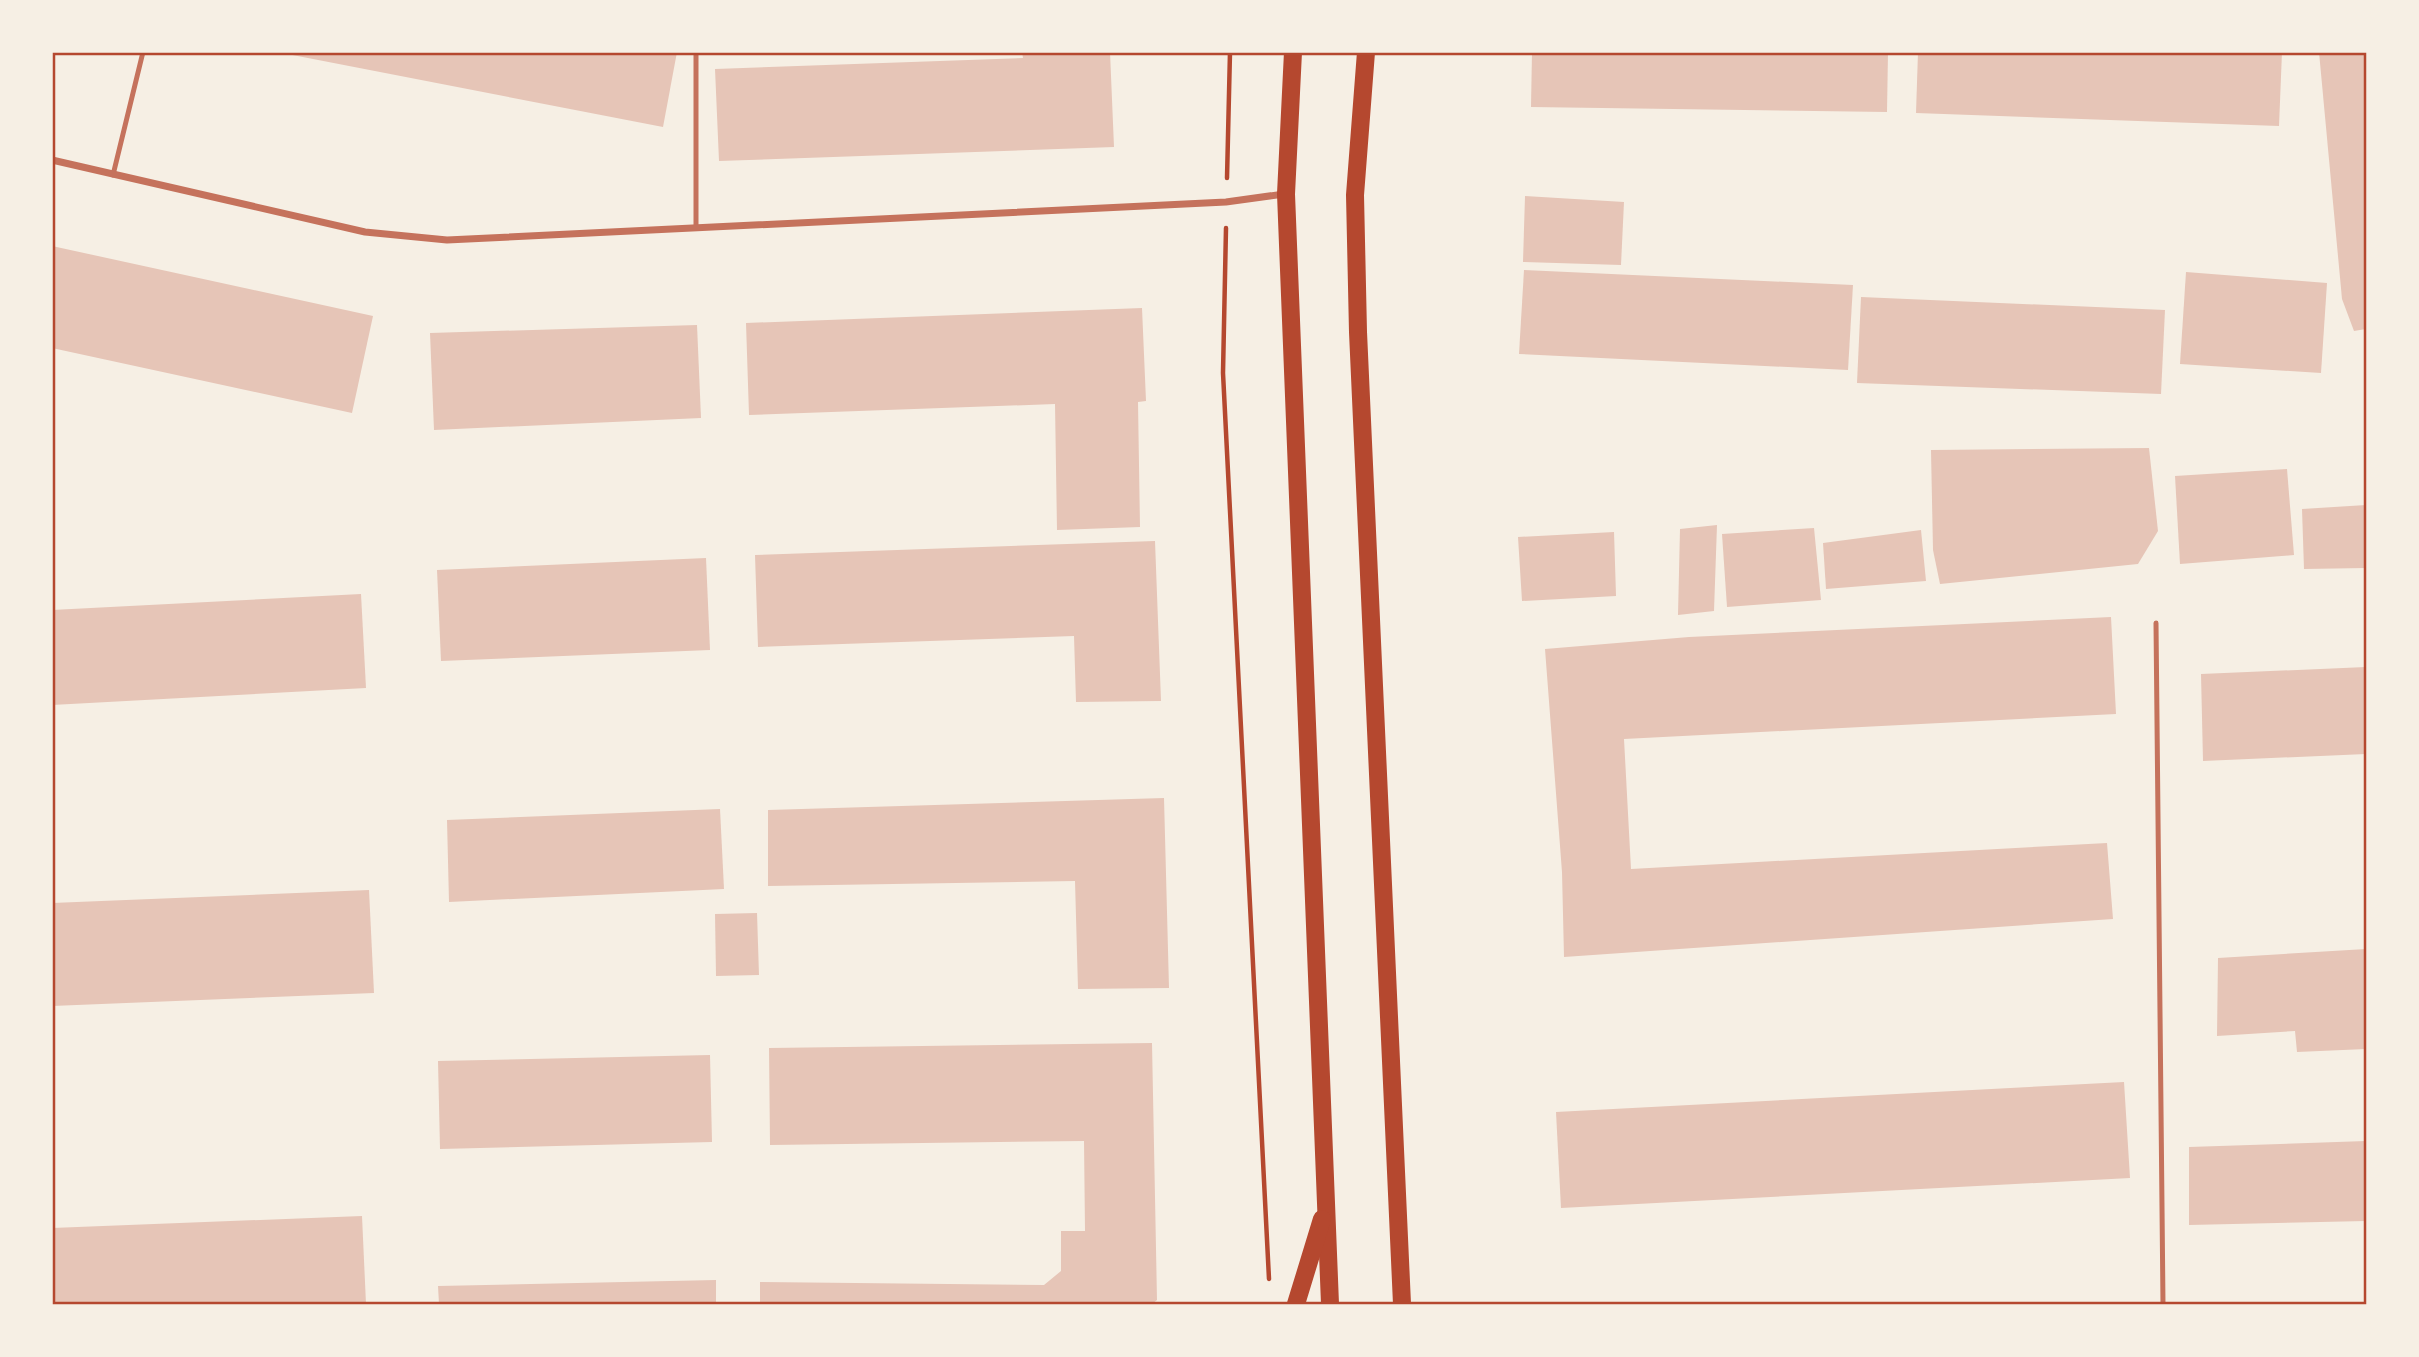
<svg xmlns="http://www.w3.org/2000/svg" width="2419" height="1357" font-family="'Libre Baskerville',serif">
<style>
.building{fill:#e6c5b7}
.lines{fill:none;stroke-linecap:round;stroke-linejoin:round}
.path{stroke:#b5482f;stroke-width:4.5}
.service{stroke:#c5725c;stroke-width:5}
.minor{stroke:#c5725c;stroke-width:7}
.primary{stroke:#b5482f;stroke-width:18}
.neatline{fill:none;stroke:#b5482f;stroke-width:2.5}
</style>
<rect width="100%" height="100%" fill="#f6efe4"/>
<g class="building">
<polygon points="277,52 677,52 663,127"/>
<polygon points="1022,52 1110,52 1114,147 719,161 715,69 1023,58"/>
<polygon points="1532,52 1888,52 1887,112 1531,107"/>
<polygon points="1918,52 2282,52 2279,126 1916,113"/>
<polygon points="2319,52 2366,52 2366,329 2354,331 2342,299"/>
<polygon points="1525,196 1624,202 1621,265 1523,262"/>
<polygon points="52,246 373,316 352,413 52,348"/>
<polygon points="1524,270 1853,285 1848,370 1519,354"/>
<polygon points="2186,272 2327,283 2321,373 2180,364"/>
<polygon points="1861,297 2165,310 2161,394 1857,383"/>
<polygon points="1142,308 1146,401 1138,402 1140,527 1057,530 1055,404 749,415 746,323"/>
<polygon points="697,325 701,418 434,430 430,333"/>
<polygon points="2149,448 2158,531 2138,564 1940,584 1933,550 1931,450"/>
<polygon points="2287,469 2294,555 2180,564 2175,476"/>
<polygon points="2366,505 2366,568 2304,569 2302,509"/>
<polygon points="1717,525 1714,611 1678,615 1680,529"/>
<polygon points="1814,528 1821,600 1727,607 1722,534"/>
<polygon points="1921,530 1926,581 1826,589 1823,543"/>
<polygon points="1614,532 1616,596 1522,601 1518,537"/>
<polygon points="1155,541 1161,701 1076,702 1074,636 758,647 755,555"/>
<polygon points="706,558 710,650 441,661 437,570"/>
<polygon points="361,594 366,688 52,705 52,610"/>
<polygon points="2111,617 2116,714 1624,739 1631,869 2107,843 2113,919 1564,957 1562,872 1545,649 1689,637"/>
<polygon points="2366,667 2366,754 2203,761 2201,674"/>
<polygon points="1164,798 1169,988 1078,989 1075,881 768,886 768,810"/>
<polygon points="720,809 724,889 449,902 447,820"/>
<polygon points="369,890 374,993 52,1006 52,903"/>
<polygon points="757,913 759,975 716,976 715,914"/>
<polygon points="2366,949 2366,1049 2297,1052 2295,1031 2217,1036 2218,958"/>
<polygon points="1152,1043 1157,1300 1152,1304 760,1304 760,1282 1044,1285 1061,1271 1061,1231 1085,1231 1084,1141 770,1145 769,1048"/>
<polygon points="710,1055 712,1142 440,1149 438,1061"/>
<polygon points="2124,1082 2130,1178 1561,1208 1556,1112"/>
<polygon points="2366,1141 2366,1221 2189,1225 2189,1147"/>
<polygon points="362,1216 366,1304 52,1304 52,1228"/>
<polygon points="716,1280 716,1304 439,1304 438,1286"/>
</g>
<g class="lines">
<g class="path">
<polyline points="1227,178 1230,52"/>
<polyline points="1226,228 1223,373 1269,1279"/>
</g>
<g class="service">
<polyline points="696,52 696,227"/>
<polyline points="113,175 143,52"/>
<polyline points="2156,623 2163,1304"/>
</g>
<polyline class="minor" points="52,160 365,232 447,240 1226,202 1284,194"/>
<g class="primary">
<polyline points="1293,52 1286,194 1330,1304"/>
<polyline points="1366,52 1355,195 1358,332 1402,1304"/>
<polyline points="1296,1304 1322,1219"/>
</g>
</g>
<rect width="2419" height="1357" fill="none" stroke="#f6efe4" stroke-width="108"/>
<rect x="54" y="54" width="2311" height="1249" class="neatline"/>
</svg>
